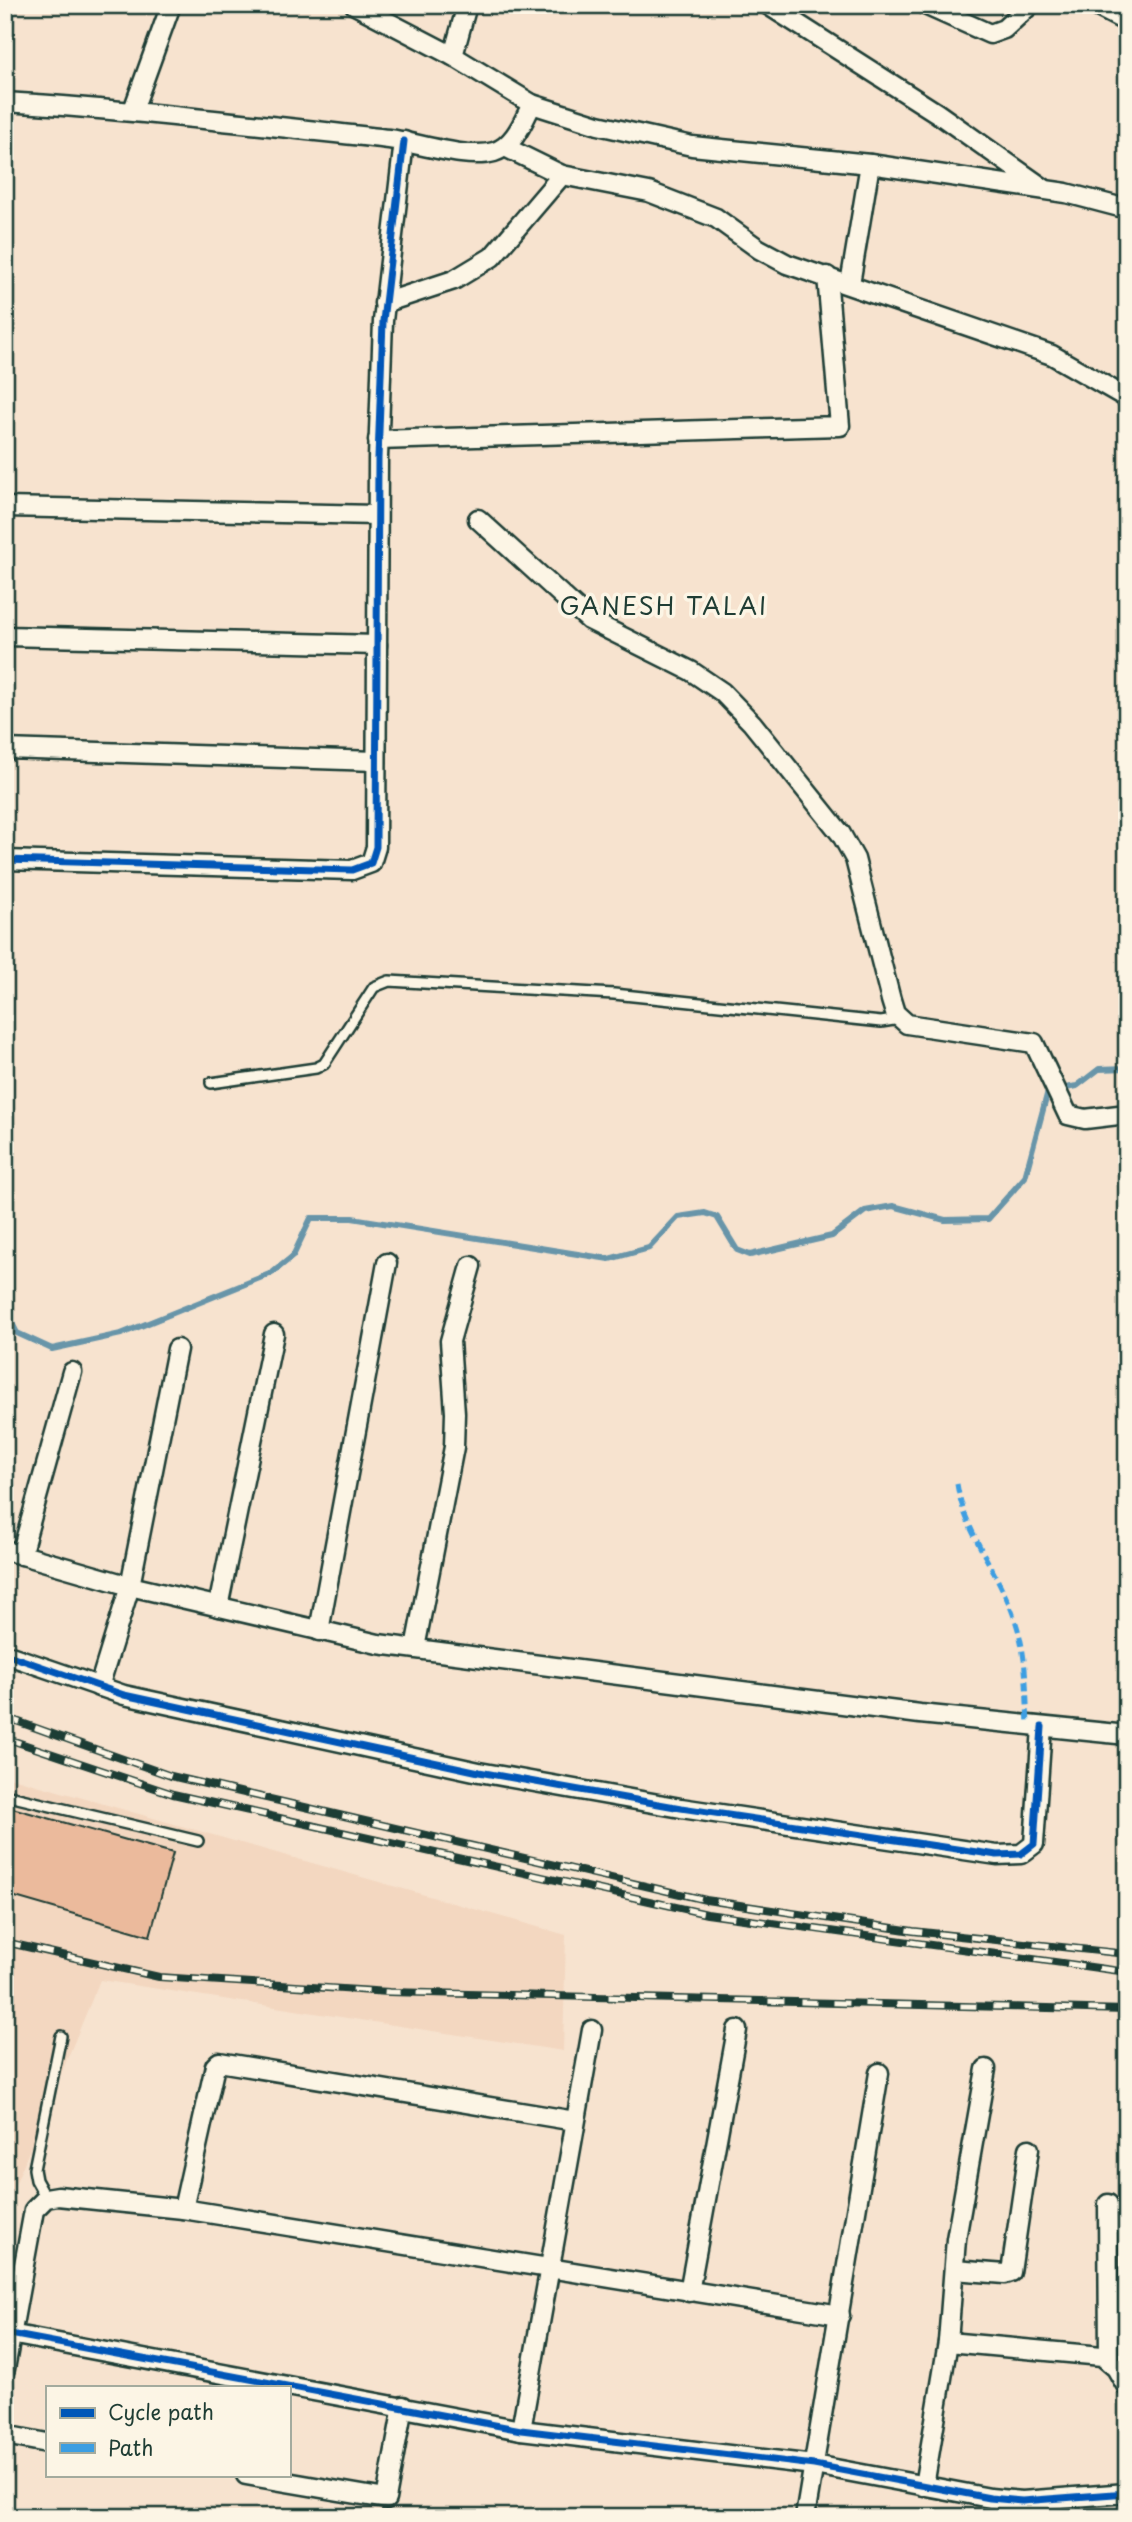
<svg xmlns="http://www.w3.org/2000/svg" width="1132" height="2522" font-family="'Playpen Sans',sans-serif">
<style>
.built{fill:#f3d7c0}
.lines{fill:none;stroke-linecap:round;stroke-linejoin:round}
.stream{stroke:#6895a9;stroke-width:6}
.building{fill:#ebba9c;stroke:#1f3d34;stroke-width:2}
.lane-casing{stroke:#1f3d34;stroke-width:14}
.street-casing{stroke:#1f3d34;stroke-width:23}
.lane{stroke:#fcf5e5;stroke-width:9}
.street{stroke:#fcf5e5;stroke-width:18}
.rail-casing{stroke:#1f3d34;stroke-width:8}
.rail{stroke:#fcf5e5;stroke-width:5;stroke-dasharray:16;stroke-linecap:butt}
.quiet{stroke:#3c9ee2;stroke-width:5;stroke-dasharray:10 5;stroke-linecap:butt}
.cycleway-casing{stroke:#fcf5e5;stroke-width:11}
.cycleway{stroke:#0057b8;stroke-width:7}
.labels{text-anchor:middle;stroke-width:7;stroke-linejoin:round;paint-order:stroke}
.neighbourhood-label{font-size:24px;letter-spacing:2px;fill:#1f3d34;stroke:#fcf5e5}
</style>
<rect width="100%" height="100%" fill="#f7e3cf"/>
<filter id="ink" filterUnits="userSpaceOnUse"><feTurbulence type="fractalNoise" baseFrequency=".0143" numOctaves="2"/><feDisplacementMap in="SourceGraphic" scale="14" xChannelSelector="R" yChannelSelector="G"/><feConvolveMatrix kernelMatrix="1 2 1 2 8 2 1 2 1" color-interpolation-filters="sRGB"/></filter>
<g filter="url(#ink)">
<polygon class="built" points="5,1776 566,1935 563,2051 100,1980 5,2209"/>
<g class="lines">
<polyline class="stream" points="5,1309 17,1333 52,1349 121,1334 272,1273 293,1256 311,1218 352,1218 609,1259 649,1248 678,1217 705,1213 717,1217 737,1250 750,1255 832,1236 865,1211 893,1206 945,1220 988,1219 1025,1177 1048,1091 1077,1086 1099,1069 1127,1068"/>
</g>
<polygon class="building" points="5,1806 173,1853 150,1936 5,1894"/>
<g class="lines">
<g class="lane-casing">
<g id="lane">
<polyline points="211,1083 316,1068 324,1064 374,987 389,981 614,994 881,1022 900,1019"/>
<polyline points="5,1795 198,1841"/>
<polyline points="46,2198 36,2180 34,2169 61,2036"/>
</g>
</g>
<g class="street-casing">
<g id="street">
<polyline points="355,5 453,56 532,104 598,125 692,146 870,164 1066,193 1127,209"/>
<polyline points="768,5 937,113 1043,188"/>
<polyline points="925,5 990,34 1004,29 1030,5"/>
<polyline points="1094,5 1127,22"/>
<polyline points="453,56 467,5"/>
<path d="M5 102C134 110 261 125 389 139 418 143 467 160 494 152 514 146 523 122 532 104"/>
<polyline points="133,110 171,5"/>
<polyline points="507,148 562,175 649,192 716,218 759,249 787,264 1052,355 1127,398"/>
<polyline points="850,284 870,164"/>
<polyline points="384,303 454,280 492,257 562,175"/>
<polyline points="378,440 840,426 827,276"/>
<polyline points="5,507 377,515"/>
<polyline points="478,519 589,620 691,671 722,692 752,723 841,834 855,859 891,1000 895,1013 907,1024 1034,1043 1068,1115 1085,1119 1127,1114"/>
<polyline points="5,636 377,645"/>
<polyline points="5,749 376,761"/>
<polyline points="5,860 352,870 371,863 376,847 378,458 383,321 404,141"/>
<polyline points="5,1550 130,1586 378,1644 920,1714 1127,1735"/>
<polyline points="21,1555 72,1372"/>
<polyline points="218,1607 274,1334"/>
<polyline points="319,1631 387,1263"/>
<polyline points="415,1648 454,1447 455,1413 450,1341 471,1266"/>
<polyline points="5,1654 124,1695 479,1772 681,1808 997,1855 1021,1854 1034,1844 1042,1727"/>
<polyline points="99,1687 130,1586 177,1349"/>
<polyline points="1108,2204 1109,2360"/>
<polyline points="183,2209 215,2066 219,2062 575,2121"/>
<polyline points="954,2270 1005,2274 1011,2272 1029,2149"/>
<polyline points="689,2292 737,2030"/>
<polyline points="5,2333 521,2430 814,2465 990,2498 1022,2501 1127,2493"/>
<polyline points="948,2342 1102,2356 1116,2368 1127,2387"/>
<polyline points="5,2369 34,2210 46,2198 58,2196 183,2209 840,2315"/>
<polyline points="521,2430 592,2030"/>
<polyline points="5,2435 47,2443"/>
<polyline points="246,2475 386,2499 403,2406"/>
<polyline points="924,2486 948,2342 956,2239 986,2069"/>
<polyline points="805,2517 879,2073"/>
</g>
</g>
<use href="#lane" class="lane"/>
<use href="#street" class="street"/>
<g class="rail-casing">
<g id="rail">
<polyline points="5,1717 171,1776 706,1900 913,1931 1127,1954"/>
<polyline points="5,1738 173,1794 707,1914 1127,1972"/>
<polyline points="5,1942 159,1977 389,1992 1127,2010"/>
</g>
</g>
<use href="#rail" class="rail"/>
<path class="quiet" d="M957 1484C965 1535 1001 1574 1016 1623 1027 1656 1026 1691 1028 1725"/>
<g class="cycleway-casing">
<g id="cycleway">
<polyline points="5,860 352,870 371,863 376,847 378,458 383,321 404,141"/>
<polyline points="5,1654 124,1695 479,1772 681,1808 997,1855 1021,1854 1034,1844 1042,1727"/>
<polyline points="5,2333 521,2430 814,2465 990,2498 1022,2501 1127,2493"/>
</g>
</g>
<use href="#cycleway" class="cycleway"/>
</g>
</g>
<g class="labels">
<g class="neighbourhood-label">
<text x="664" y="615">GANESH TALAI</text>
</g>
</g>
<rect width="1132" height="2522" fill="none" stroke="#fcf5e5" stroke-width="28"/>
<rect x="14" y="14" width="1104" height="2494" fill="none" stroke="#1f3d34" stroke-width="2.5" filter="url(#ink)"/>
<rect x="46" y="2386" width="245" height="91" fill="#fcf5e5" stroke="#a4ab9e" stroke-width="2"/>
<rect x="60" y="2408" width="35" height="10" fill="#0057b8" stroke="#a4ab9e" stroke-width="2"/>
<text x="108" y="2420" font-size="21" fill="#1f3d34">Cycle path</text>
<rect x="60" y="2443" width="35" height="10" fill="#3c9ee2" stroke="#a4ab9e" stroke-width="2"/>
<text x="108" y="2456" font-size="21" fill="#1f3d34">Path</text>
</svg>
